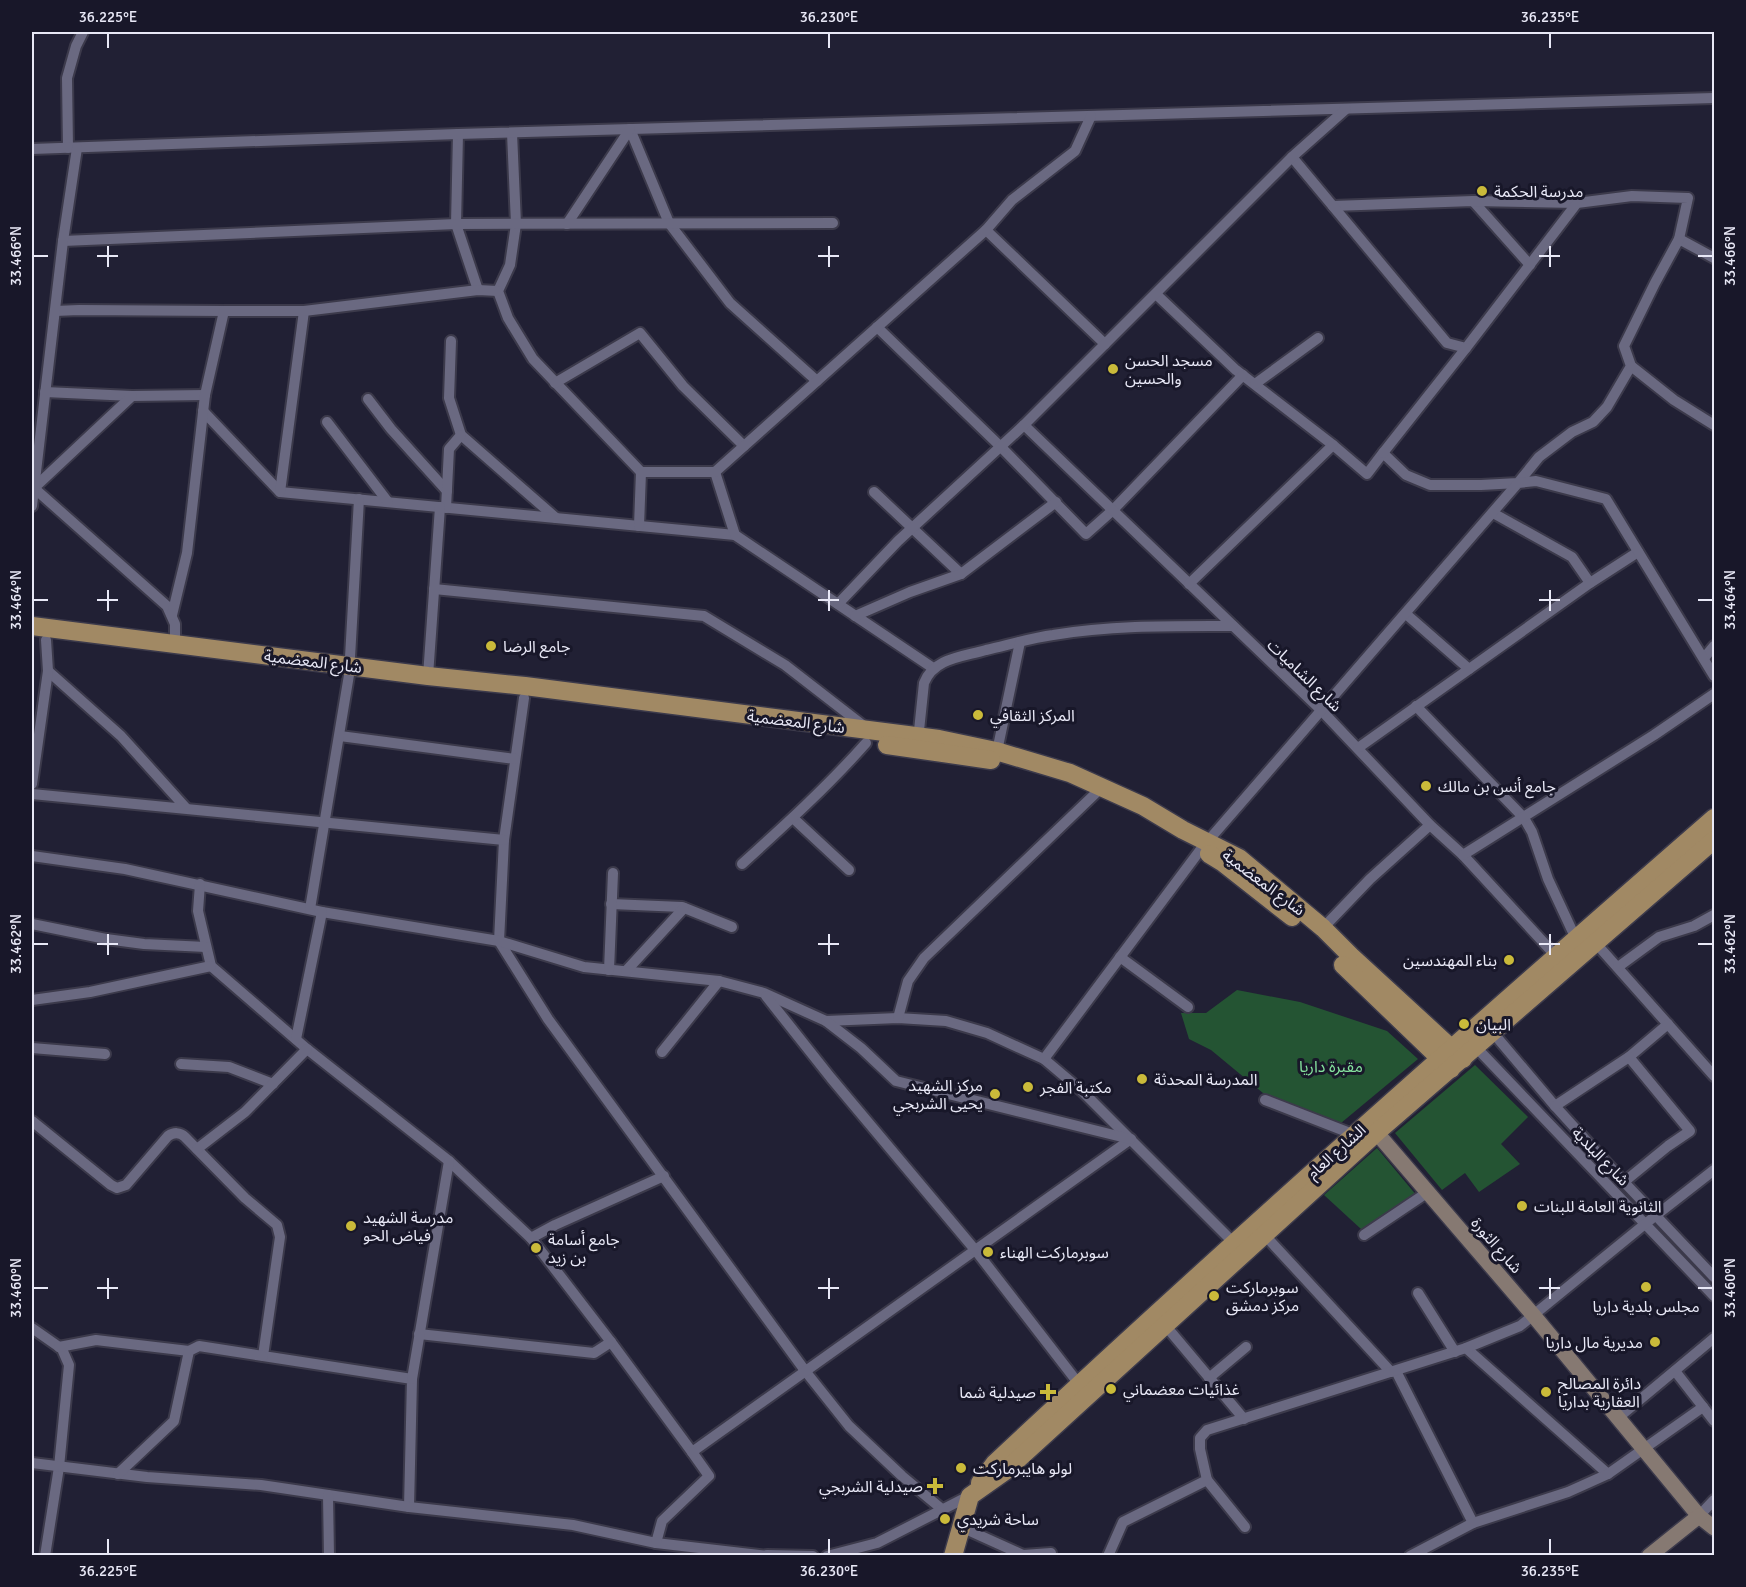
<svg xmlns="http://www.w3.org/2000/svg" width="1746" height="1587" font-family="Signika,'Noto Sans Arabic',sans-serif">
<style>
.green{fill:#245433}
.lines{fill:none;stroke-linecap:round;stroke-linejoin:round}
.street-casing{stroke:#3c3a4b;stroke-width:14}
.secondary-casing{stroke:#3c3a4b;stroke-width:18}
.primary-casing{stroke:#3c3a4b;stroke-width:21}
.street{stroke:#6a6981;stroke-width:10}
.secondary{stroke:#867972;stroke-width:15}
.primary{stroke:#a18964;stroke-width:18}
.ticks{fill:none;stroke:#e8e8f6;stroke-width:2}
.poi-dot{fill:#caba3a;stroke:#181729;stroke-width:2}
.labels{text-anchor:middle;stroke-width:6;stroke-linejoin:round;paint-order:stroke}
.poi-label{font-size:16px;fill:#e8e8f6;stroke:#181729;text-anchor:start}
.street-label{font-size:16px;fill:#e8e8f6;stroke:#181729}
.park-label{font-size:16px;fill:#85e39e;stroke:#181729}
.neatline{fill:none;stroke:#e8e8f6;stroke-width:2}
.ticks-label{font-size:15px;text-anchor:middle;fill:#e8e8f6}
</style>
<rect width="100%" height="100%" fill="#212034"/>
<g class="green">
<polygon points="1237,990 1300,1002 1387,1031 1418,1059 1341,1123 1269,1098 1211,1050 1189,1039 1181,1013 1206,1013"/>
<polygon points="1475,1065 1528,1117 1501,1144 1520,1164 1479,1192 1465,1173 1442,1190 1395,1133"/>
<polygon points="1377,1148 1417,1196 1364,1229 1361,1229 1324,1195"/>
</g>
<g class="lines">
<g class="street-casing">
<g id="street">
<polyline points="630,129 669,223 730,303 817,381"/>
<polyline points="512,133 516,224 510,265 498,291 508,318 533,359 641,472"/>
<polyline points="458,134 456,224 478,290"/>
<polyline points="68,148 67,78 76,46 83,32"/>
<polyline points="32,149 458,134 1714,98"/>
<polyline points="1473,201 1530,265"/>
<polyline points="1333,206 1473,201 1577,203"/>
<polyline points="567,224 630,129"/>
<polyline points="986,230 1105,344"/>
<polyline points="1679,239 1714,258"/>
<polyline points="63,241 456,224 833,223"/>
<polyline points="1156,294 1236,370 1333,445 1367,474 1383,453 1406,475 1430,485 1481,485 1518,483 1539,457 1572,432 1593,422 1607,407 1631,366 1624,346 1655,283 1679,239 1688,198 1632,196 1577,203 1466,348 1447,343 1292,157"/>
<polyline points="55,311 79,310 224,311"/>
<polyline points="877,327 1001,447 1086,534 1113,510 1243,375"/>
<polyline points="451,341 449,398 461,435 556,518"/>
<polyline points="1631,366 1674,400 1714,425"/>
<polyline points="555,383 640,333 683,386 744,446"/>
<polyline points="1255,384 1318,338"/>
<polyline points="45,392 132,396 205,395"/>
<polyline points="132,396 34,488 167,606 175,624 175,644"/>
<polyline points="368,399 391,429 447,491"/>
<polyline points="203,411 280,492 735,535"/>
<polyline points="327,422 388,502"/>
<polyline points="1024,425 1322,711 1430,825 1463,855 1556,956"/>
<polyline points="1383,453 1466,348"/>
<polyline points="715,472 735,535 933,668"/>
<polyline points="280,492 304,311"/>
<polyline points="874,492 961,574"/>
<polyline points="32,506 63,241 77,148"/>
<polyline points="446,508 449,449 461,435"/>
<polyline points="1493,513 1572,557 1590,583"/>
<polyline points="639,526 641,472 715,472 986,230 1012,200 1075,151 1091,116"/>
<polyline points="1189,584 1333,445"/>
<polyline points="434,589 704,616 785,665 865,727"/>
<polyline points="838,604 898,541 1024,425 1292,157 1346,109"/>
<polyline points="1406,614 1469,669"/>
<polyline points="172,615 187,553 205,395 224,311 304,311 478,290 498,291"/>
<polyline points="855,616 910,592 961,574 1056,502"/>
<polyline points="1704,658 1714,646"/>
<polyline points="48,671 121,736 186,808"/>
<polyline points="428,676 440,507"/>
<polyline points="524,698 504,840 499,941 548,1019 806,1372 849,1426 902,1476 943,1510"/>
<polyline points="1416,706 1524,818 1532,832 1548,879 1576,939"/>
<polyline points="340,736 515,759"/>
<path d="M918 740 924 683C934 658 962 657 986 650 1008 645 1031 638 1053 635 1112 625 1173 626 1233 626"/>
<polyline points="1358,748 1590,583 1638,552"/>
<polyline points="996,756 1020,642"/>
<polyline points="32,784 48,671 46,640"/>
<polyline points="32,794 504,840"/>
<polyline points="793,818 849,870"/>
<polyline points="1463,855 1654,735 1714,694"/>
<polyline points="32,856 125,869 322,912 499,941 584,967 719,981 764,993 826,1021 898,1018 946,1021 987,1033 1044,1059 1083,1092 1236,1245"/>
<path d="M742 864C785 825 828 786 866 743"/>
<polyline points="200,884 198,911 211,966 307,1049 449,1161 531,1238 611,1342 692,1452 1131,1139"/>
<polyline points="611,904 682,907 732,927"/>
<polyline points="310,909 349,675 359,499"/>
<polyline points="32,924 106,939 144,944 206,947"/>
<polyline points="1323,928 1370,879 1430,825"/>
<polyline points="1593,940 1714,1076"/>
<polyline points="1120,957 1188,1007"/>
<polyline points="1618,967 1659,937 1694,926 1714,915"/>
<polyline points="609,970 613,873"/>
<polyline points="626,971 684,908"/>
<polyline points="766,996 831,1078 976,1251 1082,1388"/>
<polyline points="32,1000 90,992 211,966"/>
<polyline points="898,1018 908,981 924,958 1097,792"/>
<polyline points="826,1021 861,1048 896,1081 1130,1139"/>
<polyline points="1489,1028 1555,1106 1624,1182 1714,1277"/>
<polyline points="296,1039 322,912"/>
<polyline points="1472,1043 1714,1296"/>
<polyline points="32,1048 105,1054"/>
<polyline points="662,1052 719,981"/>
<polyline points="1044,1059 1201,849 1518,483 1536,481 1606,499 1714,676"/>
<polyline points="181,1064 229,1067 273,1084"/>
<polyline points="1265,1100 1355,1135"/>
<polyline points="1555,1106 1629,1057 1668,1024"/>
<path d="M32 1121 111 1185 117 1188 126 1185 168 1136C174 1132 180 1132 185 1137L245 1198 277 1225 280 1237 263 1356 412 1379 409 1507"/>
<polyline points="197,1149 245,1112 307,1049"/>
<polyline points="1624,1182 1668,1146 1690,1131 1629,1057"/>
<polyline points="1261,1231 1391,1372"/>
<polyline points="1364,1235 1428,1192"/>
<polyline points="531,1238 555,1225 664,1176"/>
<polyline points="1418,1293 1455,1352"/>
<polyline points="1165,1325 1244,1419"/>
<polyline points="32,1328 62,1349 69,1365 59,1467 45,1556"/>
<polyline points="419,1334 594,1353 611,1342"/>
<polyline points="59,1347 96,1340 189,1351"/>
<polyline points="1466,1348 1608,1474"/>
<polyline points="1396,1371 1473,1523"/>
<polyline points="1675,1371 1714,1421"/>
<polyline points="1209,1378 1246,1347"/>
<polyline points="412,1379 449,1161"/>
<polyline points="1618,1418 1714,1338"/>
<polyline points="32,1463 147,1477 261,1485 409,1507 573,1525 656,1543 768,1556"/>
<polyline points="118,1474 174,1421 189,1351 199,1346 263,1356"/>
<polyline points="1207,1480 1245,1527"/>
<polyline points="328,1495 329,1556"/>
<polyline points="1699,1516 1714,1500"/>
<polyline points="961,1527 1023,1555 1051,1553"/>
<polyline points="656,1543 662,1521 709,1476 692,1452"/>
<polyline points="767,1555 813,1556"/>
<polyline points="827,1556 877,1543 969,1496"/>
<polyline points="1108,1556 1123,1522 1207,1480 1200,1449 1200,1438 1207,1430 1466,1348 1520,1326 1645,1224 1714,1170"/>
<polyline points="1410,1556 1473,1523 1568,1492 1608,1474 1703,1407"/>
</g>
</g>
<g class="secondary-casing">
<g id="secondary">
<polyline points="1370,1125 1534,1316 1699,1516 1714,1528"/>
<polyline points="1649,1556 1699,1516"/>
</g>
</g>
<g class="primary-casing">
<g id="primary">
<polyline points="32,626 428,676 525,686 939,739 996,751 1070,773 1143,806 1183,830 1239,858 1323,928 1351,956 1463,1059"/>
<polyline points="887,745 991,760"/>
<polyline points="1209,854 1222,862 1292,917"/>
<polyline points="1343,965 1451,1069"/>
<path d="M980 1483 995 1463C1230 1243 1471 1030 1714 818"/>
<polyline points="953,1556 970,1496 1004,1472 1377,1132 1714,840"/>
</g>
</g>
<use href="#street" class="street"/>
<use href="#secondary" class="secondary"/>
<use href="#primary" class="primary"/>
</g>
<path class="ticks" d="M108 33V48M829 33V48M1550 33V48M108 246V267M829 246V267M1550 246V267M33 256H48M97 256H118M818 256H839M1539 256H1560M1698 256H1713M108 590V611M829 590V611M1550 590V611M33 600H48M97 600H118M818 600H839M1539 600H1560M1698 600H1713M108 934V955M829 934V955M1550 934V955M33 944H48M97 944H118M818 944H839M1539 944H1560M1698 944H1713M108 1278V1299M829 1278V1299M1550 1278V1299M33 1288H48M97 1288H118M818 1288H839M1539 1288H1560M1698 1288H1713M108 1539V1554M829 1539V1554M1550 1539V1554"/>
<g class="poi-dot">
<circle cx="1482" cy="191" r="6"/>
<circle cx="1113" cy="369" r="6"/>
<circle cx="491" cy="646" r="6"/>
<circle cx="978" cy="715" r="6"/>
<circle cx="1426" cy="786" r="6"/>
<circle cx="1509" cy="960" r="6"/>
<circle cx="1464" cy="1024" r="6"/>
<circle cx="1142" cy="1079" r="6"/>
<circle cx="1028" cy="1087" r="6"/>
<circle cx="995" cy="1094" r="6"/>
<circle cx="1522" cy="1206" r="6"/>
<circle cx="351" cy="1226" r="6"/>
<circle cx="536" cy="1248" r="6"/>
<circle cx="988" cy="1252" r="6"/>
<circle cx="1646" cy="1287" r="6"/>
<circle cx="1214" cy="1296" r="6"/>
<circle cx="1655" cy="1342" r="6"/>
<circle cx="1111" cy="1389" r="6"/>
<path d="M1045 1383h6v6h6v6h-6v6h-6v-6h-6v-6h6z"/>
<circle cx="1546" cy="1392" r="6"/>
<circle cx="961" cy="1468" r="6"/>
<path d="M932 1477h6v6h6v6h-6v6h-6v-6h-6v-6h6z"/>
<circle cx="945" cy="1519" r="6"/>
</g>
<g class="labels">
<g class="poi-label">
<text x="1494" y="197">مدرسة الحكمة</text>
<text x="1125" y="366">مسجد الحسن<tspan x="1125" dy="18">والحسين</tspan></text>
<text x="503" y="652">جامع الرضا</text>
<text x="990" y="721">المركز الثقافي</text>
<text x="1438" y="792">جامع أنس بن مالك</text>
<text x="1497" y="966" text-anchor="end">بناء المهندسين</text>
<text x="1476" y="1030">البيان</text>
<text x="1154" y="1085">المدرسة المحدثة</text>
<text x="983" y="1091" text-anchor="end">مركز الشهيد<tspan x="983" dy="18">يحيى الشربجي</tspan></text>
<text x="1040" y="1093">مكتبة الفجر</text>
<text x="1534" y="1212">الثانوية العامة للبنات</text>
<text x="363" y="1223">مدرسة الشهيد<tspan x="363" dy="18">فياض الحو</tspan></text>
<text x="548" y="1245">جامع أسامة<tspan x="548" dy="18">بن زيد</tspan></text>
<text x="1000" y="1258">سوبرماركت الهناء</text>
<text x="1226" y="1293">سوبرماركت<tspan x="1226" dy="18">مركز دمشق</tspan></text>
<text x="1646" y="1312" text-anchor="middle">مجلس بلدية داريا</text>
<text x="1643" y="1348" text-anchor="end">مديرية مال داريا</text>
<text x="1558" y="1389">دائرة المصالح<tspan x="1558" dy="18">العقارية بداريا</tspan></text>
<text x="1123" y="1395">غذائيات معضماني</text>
<text x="1036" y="1398" text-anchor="end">صيدلية شما</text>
<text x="973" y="1474">لولو هايبرماركت</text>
<text x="923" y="1492" text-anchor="end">صيدلية الشربجي</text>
<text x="957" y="1525">ساحة شريدي</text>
</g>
<g class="street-label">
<text transform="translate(313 661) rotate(7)" y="6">شارع المعضمية</text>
<text transform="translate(1305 675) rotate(44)" y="6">شارع الشاميات</text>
<text transform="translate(796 721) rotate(7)" y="6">شارع المعضمية</text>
<text transform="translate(1264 882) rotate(37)" y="6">شارع المعضمية</text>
<text transform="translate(1336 1151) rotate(-42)" y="6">الشارع العام</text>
<text transform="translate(1601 1156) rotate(46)" y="6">شارع البلدية</text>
<text transform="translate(1497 1245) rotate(49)" y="6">شارع الثورة</text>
</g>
<g class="park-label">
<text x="1331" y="1072">مقبرة داريا</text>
</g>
</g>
<rect width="1746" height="1587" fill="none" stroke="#181729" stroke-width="66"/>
<rect x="33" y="33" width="1680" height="1521" class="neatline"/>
<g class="ticks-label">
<text x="108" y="22">36.225°E</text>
<text x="829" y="22">36.230°E</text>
<text x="1550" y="22">36.235°E</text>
<text transform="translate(16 256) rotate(-90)" y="5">33.466°N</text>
<text transform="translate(1730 256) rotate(-90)" y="5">33.466°N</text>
<text transform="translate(16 600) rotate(-90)" y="5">33.464°N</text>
<text transform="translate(1730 600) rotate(-90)" y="5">33.464°N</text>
<text transform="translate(16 944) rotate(-90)" y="5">33.462°N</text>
<text transform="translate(1730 944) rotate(-90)" y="5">33.462°N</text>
<text transform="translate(16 1288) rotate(-90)" y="5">33.460°N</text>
<text transform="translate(1730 1288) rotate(-90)" y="5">33.460°N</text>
<text x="108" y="1576">36.225°E</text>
<text x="829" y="1576">36.230°E</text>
<text x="1550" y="1576">36.235°E</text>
</g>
</svg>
